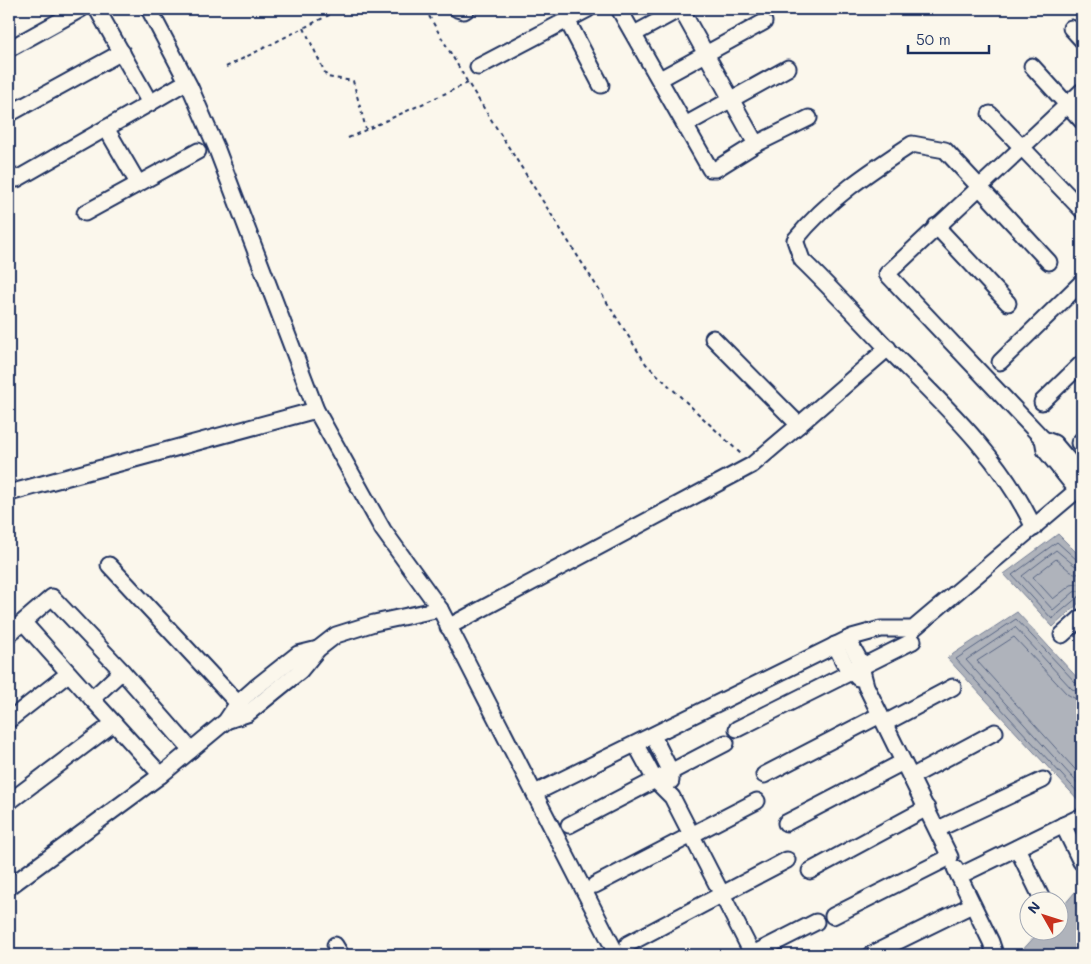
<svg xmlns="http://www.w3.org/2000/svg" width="1091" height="964" font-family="Mali,sans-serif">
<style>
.water{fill:#afb3bb;stroke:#747e96}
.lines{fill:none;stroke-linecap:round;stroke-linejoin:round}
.shore{stroke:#566483;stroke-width:1}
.minor-casing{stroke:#1b2f5e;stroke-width:19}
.path{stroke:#1b2f5e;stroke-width:2;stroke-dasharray:4 4;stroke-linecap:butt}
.minor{stroke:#fbf7ec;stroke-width:15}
</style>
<rect width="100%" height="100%" fill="#fbf7ec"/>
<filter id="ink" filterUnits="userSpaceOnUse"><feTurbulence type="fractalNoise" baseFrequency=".02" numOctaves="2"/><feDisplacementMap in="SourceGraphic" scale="10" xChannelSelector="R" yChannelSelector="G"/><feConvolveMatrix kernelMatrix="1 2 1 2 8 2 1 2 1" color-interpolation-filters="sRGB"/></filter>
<g filter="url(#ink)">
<g class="water">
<polygon points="1058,534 1082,558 1082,600 1053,627 1004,574"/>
<polygon points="1017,612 1082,683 1082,804 947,658"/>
<polygon points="1075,892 1082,898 1082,955 1018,955 1039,932 1058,932 1059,911"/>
</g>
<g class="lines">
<g class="shore">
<polyline points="1082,561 1077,560 1057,542 1012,575 1052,619 1078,597 1082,596"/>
<polyline points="1082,567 1074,565 1056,550 1022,576 1053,610 1074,592 1082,590"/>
<polyline points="1082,575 1071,572 1056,559 1033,577 1053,599 1071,585 1082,583"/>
<polyline points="1082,686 1077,684 1016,619 956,659 1082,797"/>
<polyline points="1082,692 1072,689 1015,627 966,660 1082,788"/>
<polyline points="1082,700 1074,698 1067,694 1014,637 977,661 1082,777"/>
</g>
<g class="minor-casing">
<g id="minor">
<polyline points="149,9 190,87 216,147 316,410 383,530 440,609 617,955"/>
<polyline points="457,9 464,11 467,9"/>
<polyline points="619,9 710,169 716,169 756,144 809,118"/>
<polyline points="681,9 756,144"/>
<polyline points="567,20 601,85"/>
<polyline points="1071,28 1082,40"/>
<polyline points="634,34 680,9"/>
<polyline points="9,49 81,9"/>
<polyline points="1032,66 1082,121"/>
<polyline points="478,67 588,9"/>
<polyline points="660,79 764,22"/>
<polyline points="150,103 179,86"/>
<polyline points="9,114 122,52"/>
<polyline points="990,114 1082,210"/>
<polyline points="685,125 788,68"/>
<polyline points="106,128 138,183"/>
<polyline points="9,174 17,179 150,103 97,9"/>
<polyline points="85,213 198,151"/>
<polyline points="936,226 1008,303"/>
<polyline points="713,338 799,425 888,348"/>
<polyline points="1000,362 1082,282"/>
<polyline points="1042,402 1082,363"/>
<polyline points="1043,439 887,274 1082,91"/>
<polyline points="1079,443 1082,440"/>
<polyline points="1077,490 1045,450 1043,439 1054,443 1082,476"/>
<polyline points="9,493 316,410"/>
<path d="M1034 528C1002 458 943 404 889 350 860 320 832 289 802 260L795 240C828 199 869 172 912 144L945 150 1049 262"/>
<polyline points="109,565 244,710"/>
<polyline points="24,623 92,699"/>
<polyline points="448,627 752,465 799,425"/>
<polyline points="9,634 52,597 122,671 92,699 161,775 226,721 238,703 255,688 298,654 318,649"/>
<polyline points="1062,635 1082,617"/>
<polyline points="835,645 846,666 858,678"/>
<polyline points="122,671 191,750"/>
<polyline points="9,720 68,674"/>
<polyline points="226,721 247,714 300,671 318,649 336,635 374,623 440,609"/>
<polyline points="885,723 953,687"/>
<polyline points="737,729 913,641"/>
<polyline points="653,736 671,772 671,781"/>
<polyline points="636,745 655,780 672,797 753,955"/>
<polyline points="764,775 880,715"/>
<polyline points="911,777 995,732"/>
<polyline points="535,793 852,637 881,629 913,629 1082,486"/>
<polyline points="9,802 114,723"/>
<polyline points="786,823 903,762"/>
<polyline points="569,825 726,743"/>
<polyline points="1063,825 1081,862"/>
<polyline points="938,829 1043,780"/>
<polyline points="1017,848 1043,901"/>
<polyline points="955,868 991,942 994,951 993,955"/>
<polyline points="810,871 927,808"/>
<polyline points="959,876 1078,818"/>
<polyline points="595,885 757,801"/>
<polyline points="9,887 161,775"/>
<polyline points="833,916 950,857 866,686 859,659 848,639"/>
<polyline points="628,944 787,860"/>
<polyline points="335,945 341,955"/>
<polyline points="751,955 816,922"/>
<polyline points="870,955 972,905"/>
</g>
</g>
<g class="path">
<polyline points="425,9 468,83 646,364 743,456"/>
<polyline points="304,28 327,77 353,81 366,129"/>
<polyline points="226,67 341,9"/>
<polyline points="348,138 468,83"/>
</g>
<use href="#minor" class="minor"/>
</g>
</g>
<rect width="1091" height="964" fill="none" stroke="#fbf7ec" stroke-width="30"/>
<rect x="15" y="15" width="1061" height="934" fill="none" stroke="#1b2f5e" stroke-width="2" filter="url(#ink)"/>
<g transform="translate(1044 916) rotate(309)"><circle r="24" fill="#fbf7ec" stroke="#a1a7b3"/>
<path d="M0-4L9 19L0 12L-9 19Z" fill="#c8321e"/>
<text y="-8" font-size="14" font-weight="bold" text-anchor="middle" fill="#1b2f5e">N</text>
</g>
<path d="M908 45v8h81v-8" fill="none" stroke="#1b2f5e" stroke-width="2.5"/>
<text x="916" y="45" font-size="15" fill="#1b2f5e" stroke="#fbf7ec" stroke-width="4" paint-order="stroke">50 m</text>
</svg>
